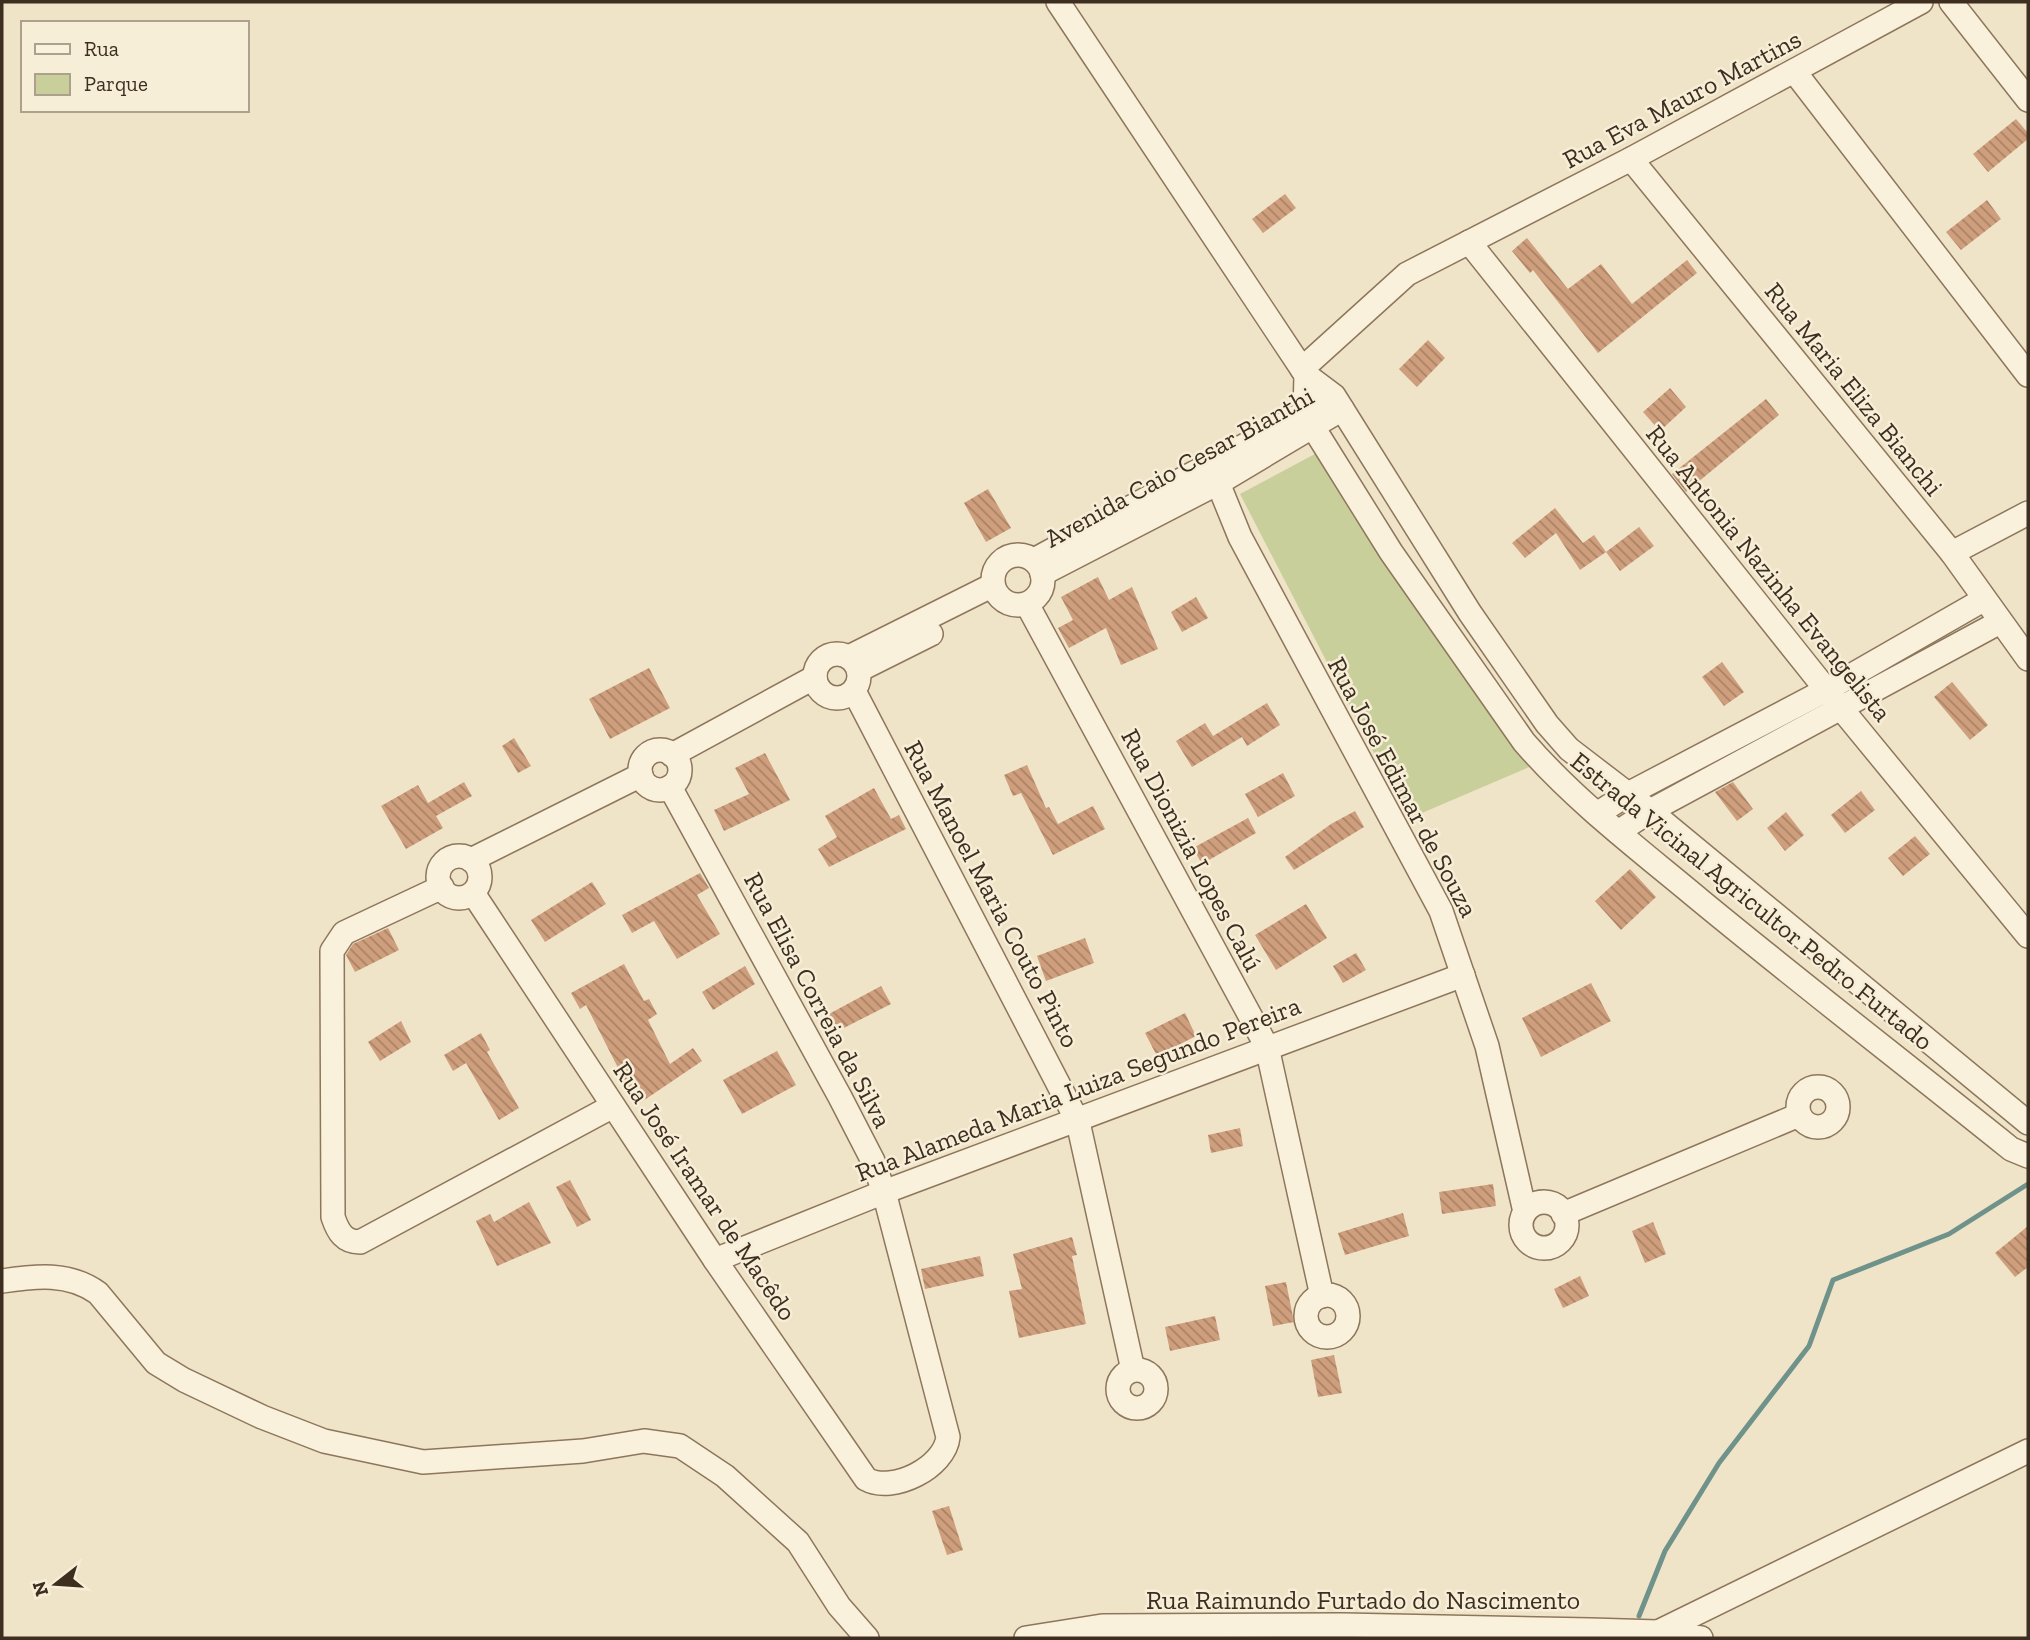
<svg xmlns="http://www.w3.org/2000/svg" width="2030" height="1640" font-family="'Zilla Slab',serif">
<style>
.green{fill:#c9cf9b}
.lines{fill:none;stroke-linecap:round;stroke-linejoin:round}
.stream{stroke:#6f938a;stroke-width:5}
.building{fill:url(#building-back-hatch)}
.minor-casing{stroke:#8d765c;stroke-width:26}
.minor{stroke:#faf1dc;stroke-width:23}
.labels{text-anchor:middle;stroke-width:5;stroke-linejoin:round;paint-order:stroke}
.street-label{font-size:26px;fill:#3d2e20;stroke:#f7eed8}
</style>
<defs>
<pattern id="building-back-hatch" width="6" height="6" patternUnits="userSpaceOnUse" patternTransform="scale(1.75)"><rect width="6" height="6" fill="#cf9f7d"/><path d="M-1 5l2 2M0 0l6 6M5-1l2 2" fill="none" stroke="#a98266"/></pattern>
</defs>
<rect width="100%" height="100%" fill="#f0e4c8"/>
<polygon class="green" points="1326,448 1541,762 1408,819 1240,494"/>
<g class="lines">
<polyline class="stream" points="1639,1616 1665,1551 1719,1463 1809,1346 1833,1280 1949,1234 2028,1184"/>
</g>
<g class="building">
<polygon points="2016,119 2028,133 2028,139 1988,172 1973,154"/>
<polygon points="1285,194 1296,208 1263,233 1252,219"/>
<polygon points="1987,200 2001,219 1961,250 1946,232"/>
<polygon points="1527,238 1568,289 1601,264 1632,304 1687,260 1697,273 1598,353 1533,270 1530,273 1512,251"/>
<polygon points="1428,340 1445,358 1417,387 1399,369"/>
<polygon points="1670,388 1686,407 1660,431 1643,412"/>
<polygon points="1766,399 1779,415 1686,492 1672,474"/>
<polygon points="988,489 1011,528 986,542 964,503"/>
<polygon points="1555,508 1583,543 1594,535 1606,552 1580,570 1556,533 1525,558 1512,543"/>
<polygon points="1639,527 1654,546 1620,571 1606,552"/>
<polygon points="1098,577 1109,600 1132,587 1158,649 1121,665 1106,628 1069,648 1058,628 1073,620 1061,597"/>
<polygon points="1196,597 1208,618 1182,632 1171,612"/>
<polygon points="1722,662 1744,692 1724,706 1702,677"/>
<polygon points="649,668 670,708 610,739 589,699"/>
<polygon points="1952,682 1988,725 1970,740 1934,697"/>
<polygon points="1267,703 1280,725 1247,746 1242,737 1192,767 1176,741 1205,723 1213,736"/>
<polygon points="514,738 531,766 518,773 502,746"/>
<polygon points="765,753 790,800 724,831 714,810 749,794 735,768"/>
<polygon points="1027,765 1046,808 1049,807 1058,824 1093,806 1105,829 1053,855 1021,793 1013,796 1004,775"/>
<polygon points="1283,773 1295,796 1258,817 1245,794"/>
<polygon points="464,782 472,796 436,816 443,828 406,849 381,806 418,785 428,803"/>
<polygon points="1733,782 1753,809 1737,821 1715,792"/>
<polygon points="874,788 891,819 899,815 906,829 829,867 818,849 837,837 825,816"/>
<polygon points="1861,791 1875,810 1845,833 1831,815"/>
<polygon points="1355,811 1364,827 1294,870 1285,857 1331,824"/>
<polygon points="1786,812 1804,835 1785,851 1767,828"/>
<polygon points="1248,818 1256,833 1202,864 1193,848"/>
<polygon points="1915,836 1930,854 1903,876 1888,858"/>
<polygon points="1630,869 1656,897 1621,930 1595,901"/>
<polygon points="700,873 709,888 697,895 720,934 677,959 654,921 632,933 622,915"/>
<polygon points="592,882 606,904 545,942 531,920"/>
<polygon points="1306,904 1327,938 1276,970 1255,935"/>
<polygon points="388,928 399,950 355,972 346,955 353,944"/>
<polygon points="1085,938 1094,963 1046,981 1037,956"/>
<polygon points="1356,953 1366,970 1343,983 1333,966"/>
<polygon points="624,964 644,1001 649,999 657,1014 648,1020 670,1064 693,1048 702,1061 637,1105 586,1005 580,1009 571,993"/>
<polygon points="745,966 755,984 713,1010 702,992"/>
<polygon points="1591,983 1611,1021 1541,1057 1522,1018"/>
<polygon points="881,986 891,1004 836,1032 827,1015"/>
<polygon points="1185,1013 1196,1036 1157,1056 1145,1033"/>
<polygon points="401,1021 411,1042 380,1061 368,1042"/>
<polygon points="481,1033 490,1050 487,1052 519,1108 499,1120 466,1063 453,1071 444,1055"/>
<polygon points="777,1051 796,1085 742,1114 723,1080"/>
<polygon points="1240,1128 1243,1146 1211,1153 1208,1135"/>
<polygon points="570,1180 591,1220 577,1227 556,1187"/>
<polygon points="1493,1184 1496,1206 1442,1214 1439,1192"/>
<polygon points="529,1202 551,1243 497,1266 476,1221 490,1214 494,1222"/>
<polygon points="1403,1213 1409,1236 1345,1255 1338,1233"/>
<polygon points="1653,1222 1666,1254 1645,1263 1632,1231"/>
<polygon points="2028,1226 2028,1267 2015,1277 1995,1253"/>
<polygon points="1072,1237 1077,1255 1072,1256 1086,1324 1019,1338 1009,1291 1022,1289 1013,1254"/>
<polygon points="980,1256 984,1276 925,1289 921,1269"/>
<polygon points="1580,1276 1589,1296 1563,1308 1554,1289"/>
<polygon points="1286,1282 1294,1322 1273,1326 1265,1286"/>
<polygon points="1215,1316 1220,1340 1170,1351 1165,1327"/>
<polygon points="1334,1355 1342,1393 1318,1397 1311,1360"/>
<polygon points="949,1506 963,1550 947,1555 932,1511"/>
</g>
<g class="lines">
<g class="minor-casing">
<g id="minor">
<polyline points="1058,2 1306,375 1334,396 1470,613 1547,724 1569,749 1650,811 2028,1123"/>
<polyline points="1951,2 2028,100"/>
<polyline points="1794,71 2028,375"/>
<polyline points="1631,159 1952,553 2028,659"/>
<polyline points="1469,242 1840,707 2028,936"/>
<polyline points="1302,369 1407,274 1631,159 1921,2"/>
<path d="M1306 375 1305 412 1313 427 1391 552 1524 742C1576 802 1640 850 1701 901 1803 985 1908 1066 2011 1149L2028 1156"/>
<polyline points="1218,483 1240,537 1441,911 1487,1046 1525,1212"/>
<polyline points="1952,553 2028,513"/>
<circle cx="1018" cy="580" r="25"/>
<polyline points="1034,560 1319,405"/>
<polyline points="1042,574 1218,483 1342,409"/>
<polyline points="1027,604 1267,1047 1322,1296"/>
<circle cx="837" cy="676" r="22"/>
<polyline points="849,657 993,585"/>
<polyline points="859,670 931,634"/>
<polyline points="854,691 1078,1122 1133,1370"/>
<circle cx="660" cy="770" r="20"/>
<polyline points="672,755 815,677"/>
<polyline points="1597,814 1628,794 1826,690 1983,600"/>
<polyline points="1618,832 1650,811 2000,622"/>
<circle cx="459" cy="877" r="21"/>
<polyline points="471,860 641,775"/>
<path d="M442 887 344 933 332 951 333 1217C338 1232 344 1242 360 1242L613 1106"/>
<path d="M473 893 715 1260 866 1479C893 1494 945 1467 948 1437L884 1192 873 1161 840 1097 670 787"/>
<circle cx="1818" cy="1107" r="20"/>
<circle cx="1544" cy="1225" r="23"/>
<polyline points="1563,1214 1799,1115"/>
<polyline points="715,1260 884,1192 1463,975"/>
<path d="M2 1281C36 1276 69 1272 98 1293L156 1363 184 1380 262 1417 324 1441 423 1462 583 1451 644 1441 680 1446 725 1476 798 1542 839 1606 867 1638"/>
<circle cx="1327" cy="1316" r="21"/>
<circle cx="1137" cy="1389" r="19"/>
<polyline points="1658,1632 2028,1451"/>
<polyline points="1026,1638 1102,1626 1343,1625 1591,1630 1658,1632 1701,1638"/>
</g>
</g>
<use href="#minor" class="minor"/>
</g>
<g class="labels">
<g class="street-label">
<text transform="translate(1682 99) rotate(-28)" y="9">Rua Eva Mauro Martins</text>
<text transform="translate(1854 389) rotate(51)" y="9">Rua Maria Eliza Bianchi</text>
<text transform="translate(1179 467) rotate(-29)" y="9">Avenida Caio Cesar Bianthi</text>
<text transform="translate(1769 573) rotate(51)" y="9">Rua Antonia Nazinha Evangelista</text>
<text transform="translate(1403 787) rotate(62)" y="9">Rua José Edimar de Souza</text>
<text transform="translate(1192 850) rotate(62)" y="9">Rua Dionizia Lopes Calú</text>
<text transform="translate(992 894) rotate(62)" y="9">Rua Manoel Maria Couto Pinto</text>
<text transform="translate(1752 901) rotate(39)" y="9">Estrada Vicinal Agricultor Pedro Furtado</text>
<text transform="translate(818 1000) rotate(62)" y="9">Rua Elisa Correia da Silva</text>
<text transform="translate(1078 1089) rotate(-21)" y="9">Rua Alameda Maria Luiza Segundo Pereira</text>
<text transform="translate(705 1191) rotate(56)" y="9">Rua José Iramar de Macêdo</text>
<text x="1363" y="1609">Rua Raimundo Furtado do Nascimento</text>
</g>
</g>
<rect width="2030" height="1640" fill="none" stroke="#3d2e20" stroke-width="7"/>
<rect x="21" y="21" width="228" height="91" fill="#f7eed8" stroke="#ada18e" stroke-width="2"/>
<rect x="35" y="44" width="35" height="10" fill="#faf1dc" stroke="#ada18e" stroke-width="2"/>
<text x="84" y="56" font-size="21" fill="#3d2e20">Rua</text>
<rect x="35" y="74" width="35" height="21" fill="#c9cf9b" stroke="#ada18e" stroke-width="2"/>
<text x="84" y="91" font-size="21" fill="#3d2e20">Parque</text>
<g transform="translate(56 1584) rotate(253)" stroke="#f7eed8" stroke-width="5" paint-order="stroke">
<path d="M0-5L12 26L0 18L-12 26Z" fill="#3d2e20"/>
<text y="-10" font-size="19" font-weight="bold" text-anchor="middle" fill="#3d2e20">N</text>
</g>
</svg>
